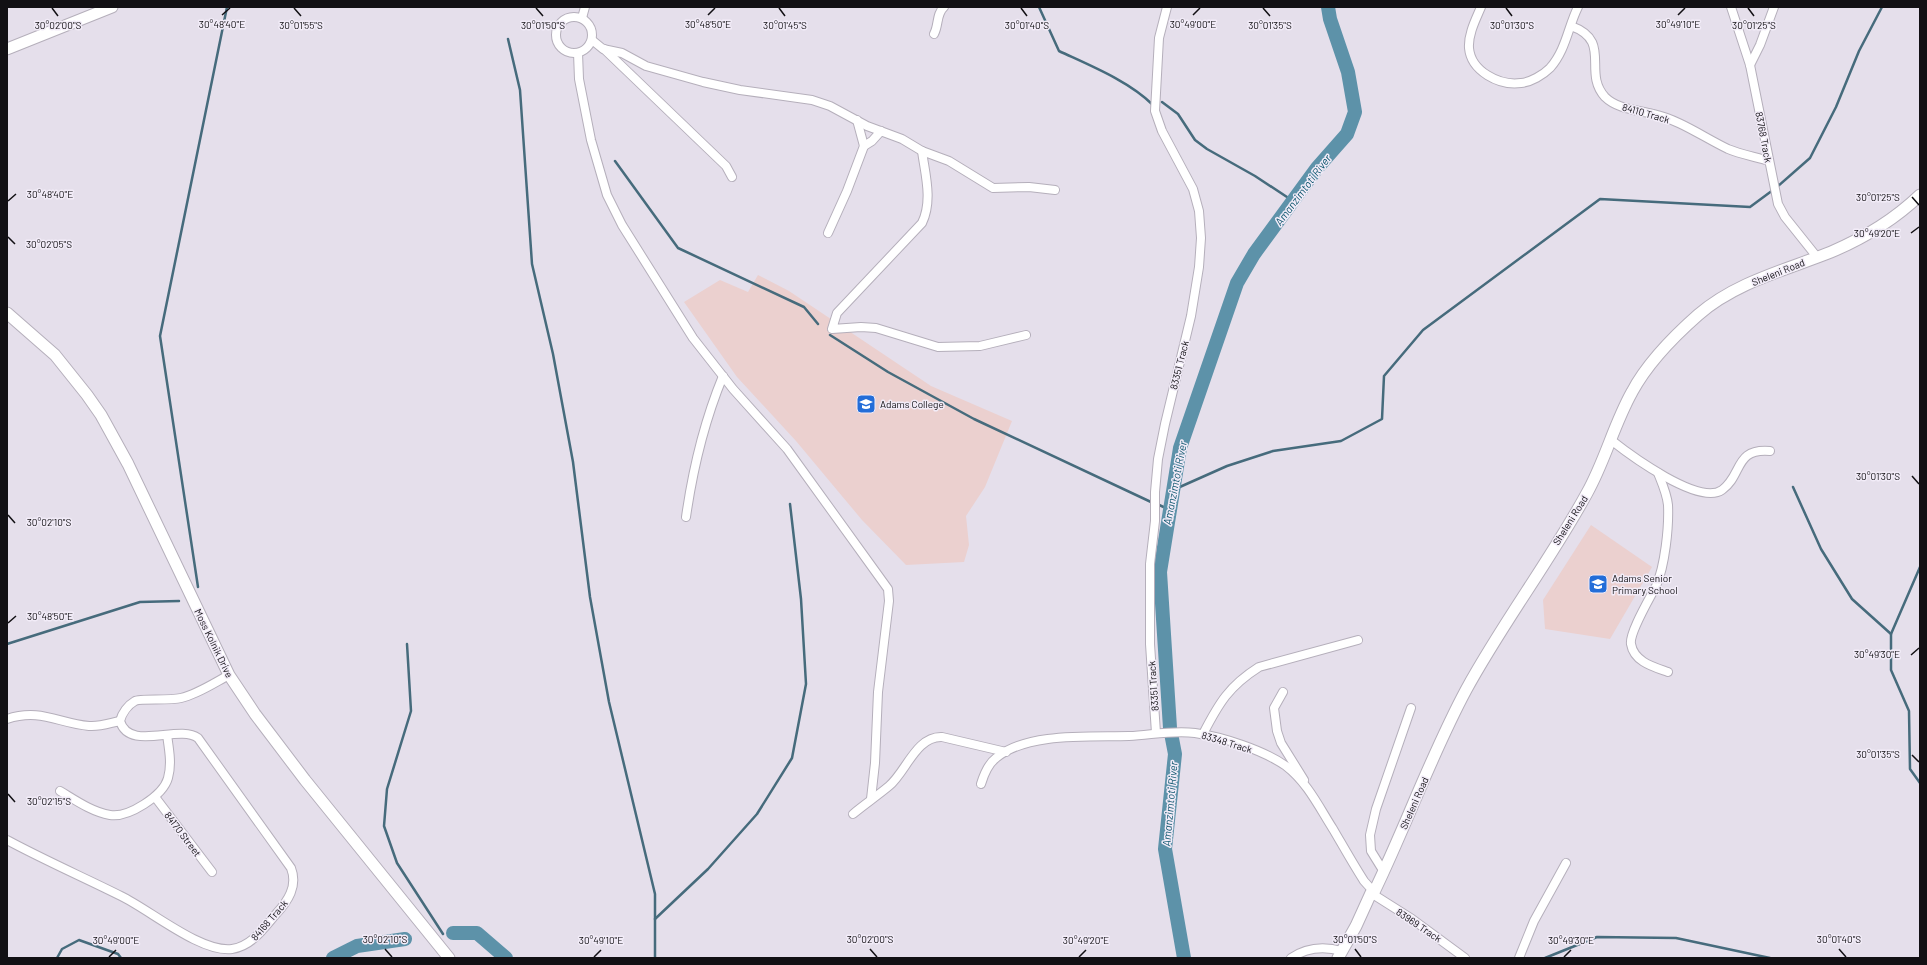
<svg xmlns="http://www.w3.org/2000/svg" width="1927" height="965" font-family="Barlow,sans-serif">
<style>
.education{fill:#ebd0cf}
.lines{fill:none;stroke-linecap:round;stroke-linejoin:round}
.stream{stroke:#466b7c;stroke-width:2.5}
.river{stroke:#5d92a9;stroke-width:14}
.street-casing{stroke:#b5afbb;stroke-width:10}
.secondary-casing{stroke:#b5afbb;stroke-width:13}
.street{stroke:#fff;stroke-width:8}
.secondary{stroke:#fff;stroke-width:11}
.ticks{fill:none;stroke:#121014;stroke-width:1.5}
.labels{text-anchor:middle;stroke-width:3;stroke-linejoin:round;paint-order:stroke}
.street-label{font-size:10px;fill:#121014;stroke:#f2ecf8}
.poi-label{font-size:10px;fill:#121014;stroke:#f2ecf8;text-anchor:start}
.water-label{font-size:11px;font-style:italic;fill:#0c556d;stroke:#f2ecf8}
.ticks-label{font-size:10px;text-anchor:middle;fill:#121014;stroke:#f2ecf8;stroke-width:3;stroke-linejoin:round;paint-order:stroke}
</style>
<rect width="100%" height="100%" fill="#e5dfeb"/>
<g class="education">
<polygon points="758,275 789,291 931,386 1012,421 985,487 966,516 969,545 964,562 906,565 862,520 796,441 737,377 684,302 720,280 748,292"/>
<polygon points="1591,525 1652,567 1610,639 1545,629 1543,600"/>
</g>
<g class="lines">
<g class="stream">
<path d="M1039 7 1059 51C1089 65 1129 81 1153 105"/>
<polyline points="508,39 520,90 532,264 553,354 573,462 590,597 609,702 655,894 655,958"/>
<polyline points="1162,102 1178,114 1195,140 1207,149 1255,176 1293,201"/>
<polyline points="615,161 678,248 804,307 818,324"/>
<polyline points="1777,187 1810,158 1836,107 1859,51 1882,7"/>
<polyline points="830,335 888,372 974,419 1151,502"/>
<polyline points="1793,487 1821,549 1852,599 1891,634"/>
<polyline points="1173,490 1227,466 1273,451 1341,441 1382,419 1384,376 1423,330 1600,199 1750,207 1773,190"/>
<polyline points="1157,504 1170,510"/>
<polyline points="1920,567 1891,634 1891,670 1909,711 1910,769 1920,783"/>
<polyline points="198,587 160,336 227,7"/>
<polyline points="7,644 140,602 179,601"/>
<polyline points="407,644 411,711 387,789 384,826 397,863 443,934"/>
<polyline points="655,919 708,869 757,814 792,758 806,684 801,599 790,504"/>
<polyline points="57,958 62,949 79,940 118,954 121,958"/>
<polyline points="1545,958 1597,937 1676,938 1770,958"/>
</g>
<g class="river">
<polyline points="453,933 477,933 506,958"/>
<polyline points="333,958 357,946 405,939"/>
<polyline points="1184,958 1165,849 1175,754 1170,728 1160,572 1180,448 1237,283 1254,254 1317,168 1347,134 1355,112 1348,72 1330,19 1328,7"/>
</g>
<g class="street-casing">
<g id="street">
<path d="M1481 7C1476 19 1468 34 1469 48 1471 71 1499 86 1521 83 1531 82 1543 75 1550 68 1566 50 1568 27 1578 7"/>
<polyline points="1731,7 1750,65 1778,204 1785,217 1817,257"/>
<circle cx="574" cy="35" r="18"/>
<polyline points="582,18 585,7"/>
<path d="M1571 26C1613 41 1582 72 1605 97 1617 109 1637 110 1653 114 1680 120 1703 137 1728 149 1740 154 1756 157 1769 161"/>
<path d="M934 34C939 25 936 14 944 7"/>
<polyline points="592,40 603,49 622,53 646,66 703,82 740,90 812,100 830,106 867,126 902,139 922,151 949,161 993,188 1029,187 1055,190"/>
<polyline points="604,49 726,166 732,177"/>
<polyline points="578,53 579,79 591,140 607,195 622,225 693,338 733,389 787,449 888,589 889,601 878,692 875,763 871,799"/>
<polyline points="1750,65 1760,45 1774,7"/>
<polyline points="864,146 872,141 881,131"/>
<path d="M922 151C925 174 933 200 922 223L837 313 832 329 861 327 876 328 938 347 980 346 1026 335"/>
<polyline points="828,233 847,191 864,146 857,120"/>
<path d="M1611 440C1630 455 1699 506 1722 490 1743 475 1734 448 1770 451"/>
<path d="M1658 473C1662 483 1667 494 1668 505 1669 527 1665 566 1656 586 1650 598 1629 633 1631 644 1634 662 1654 667 1668 672"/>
<path d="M686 517C693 468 704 422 723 376"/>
<polyline points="1283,692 1274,708 1277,731 1281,743 1304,780"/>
<path d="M7 719C40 708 58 723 89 726 100 727 110 723 120 721"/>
<polyline points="1156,733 1150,644 1150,564 1155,521 1155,492 1158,459 1165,424 1191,316 1199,267 1201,238 1199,211 1193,189 1162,131 1155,111 1159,38 1167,7"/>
<path d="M1203 734C1219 703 1229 686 1259 667L1358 640"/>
<path d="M981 784C984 774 988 764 996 758 1027 732 1090 737 1129 736 1151 735 1173 730 1195 733 1223 737 1263 750 1286 766 1307 782 1319 807 1333 829 1343 846 1353 864 1364 881L1374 892"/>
<path d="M60 791C75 800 92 812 110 815 128 818 163 796 168 778 172 764 169 749 167 735"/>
<polyline points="155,797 212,872"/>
<path d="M853 814C865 804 877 796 889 786 906 772 916 736 942 737L1006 752"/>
<path d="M7 840C44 860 83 877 121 896 150 910 201 953 232 949 252 946 264 928 276 914 288 901 298 886 291 868L198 738C179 724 129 752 120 721 122 713 128 705 135 701 141 698 169 701 181 698 198 694 214 683 229 675"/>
<polyline points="1384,872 1371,851 1370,835 1376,809 1411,708"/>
<polyline points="1371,893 1412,919 1465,958"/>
<path d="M1291 958C1307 947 1324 946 1342 951"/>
<polyline points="1519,958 1534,921 1566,863"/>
</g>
</g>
<g class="secondary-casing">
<g id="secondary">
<polyline points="7,49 112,7"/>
<polyline points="7,313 55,355 87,395 101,415 128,464 229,675 255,714 305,780 449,958"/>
<path d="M1338 958 1356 926 1371 893 1374 892C1406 826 1431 755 1466 690 1503 622 1550 561 1587 493 1605 461 1614 424 1632 392 1648 362 1673 337 1698 315 1736 282 1786 270 1831 252 1864 238 1894 220 1920 195"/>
</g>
</g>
<use href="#street" class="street"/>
<use href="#secondary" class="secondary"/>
</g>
<path class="ticks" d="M52 8 58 16M294 8 301 16M536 8 543 16M779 8 785 16M1021 8 1027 16M1263 8 1270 16M1506 8 1512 16M1748 8 1754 16M222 15 230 8M708 15 715 8M1193 15 1200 8M1678 15 1685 8M1912 197 1919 205M8 201 16 194M1911 233 1919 227M8 237 15 244M1912 476 1919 484M8 515 15 523M8 623 16 616M1911 655 1919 648M1912 755 1919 762M8 794 15 802M385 949 392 957M870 949 877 957M1355 949 1361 957M1839 949 1846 957M109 957 116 950M594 957 601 950M1079 957 1086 950M1564 957 1571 950"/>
<defs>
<g id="school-square" transform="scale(1)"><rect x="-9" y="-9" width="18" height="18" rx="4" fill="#236dd8" stroke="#f2ecf8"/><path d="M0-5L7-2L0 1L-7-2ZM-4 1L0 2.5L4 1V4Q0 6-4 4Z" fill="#fff"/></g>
</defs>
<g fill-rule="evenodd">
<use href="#school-square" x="866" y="404"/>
<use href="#school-square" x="1598" y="584"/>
</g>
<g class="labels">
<g class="street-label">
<text transform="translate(1646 113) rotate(16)" y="4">84110 Track</text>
<text transform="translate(1764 137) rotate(79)" y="4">83768 Track</text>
<text transform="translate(1778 272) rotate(-22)" y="4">Sheleni Road</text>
<text transform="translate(1179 365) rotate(-76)" y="4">83351 Track</text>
<text transform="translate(1570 520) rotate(-58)" y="4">Sheleni Road</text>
<text transform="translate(214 643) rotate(64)" y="4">Moss Kolnik Drive</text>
<text transform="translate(1153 686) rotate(-94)" y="4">83351 Track</text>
<text transform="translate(1227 742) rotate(17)" y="4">83348 Track</text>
<text transform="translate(1414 803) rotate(-66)" y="4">Sheleni Road</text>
<text transform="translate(183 834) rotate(53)" y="4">84170 Street</text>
<text transform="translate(269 920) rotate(-49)" y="4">84168 Track</text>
<text transform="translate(1419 925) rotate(34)" y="4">83969 Track</text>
</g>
<g class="poi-label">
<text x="880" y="408">Adams College</text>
<text x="1612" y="582">Adams Senior<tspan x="1612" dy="12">Primary School</tspan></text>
</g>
<g class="water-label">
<text transform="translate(1303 190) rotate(-53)" y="4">Amanzimtoti River</text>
<text transform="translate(1175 483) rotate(-79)" y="4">Amanzimtoti River</text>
<text transform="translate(1170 804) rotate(-85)" y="4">Amanzimtoti River</text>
</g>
</g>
<g class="ticks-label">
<text x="222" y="28">30°48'40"E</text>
<text x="708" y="28">30°48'50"E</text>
<text x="1193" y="28">30°49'00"E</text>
<text x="1678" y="28">30°49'10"E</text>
<text x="58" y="29">30°02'00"S</text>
<text x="301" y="29">30°01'55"S</text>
<text x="543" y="29">30°01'50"S</text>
<text x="785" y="29">30°01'45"S</text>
<text x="1270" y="29">30°01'35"S</text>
<text x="1512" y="29">30°01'30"S</text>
<text x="1027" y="29">30°01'40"S</text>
<text x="1754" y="29">30°01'25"S</text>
<text x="50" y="198">30°48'40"E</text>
<text x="1878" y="201">30°01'25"S</text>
<text x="1877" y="237">30°49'20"E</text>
<text x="49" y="248">30°02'05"S</text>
<text x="1878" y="480">30°01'30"S</text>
<text x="49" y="526">30°02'10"S</text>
<text x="50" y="620">30°48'50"E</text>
<text x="1877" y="658">30°49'30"E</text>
<text x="1878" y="758">30°01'35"S</text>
<text x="49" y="805">30°02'15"S</text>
<text x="385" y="943">30°02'10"S</text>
<text x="870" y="943">30°02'00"S</text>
<text x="1355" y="943">30°01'50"S</text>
<text x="1839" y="943">30°01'40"S</text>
<text x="116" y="944">30°49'00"E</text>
<text x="601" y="944">30°49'10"E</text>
<text x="1086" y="944">30°49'20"E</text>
<text x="1571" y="944">30°49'30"E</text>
</g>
<rect width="1927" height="965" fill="none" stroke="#121014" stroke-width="16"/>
</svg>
